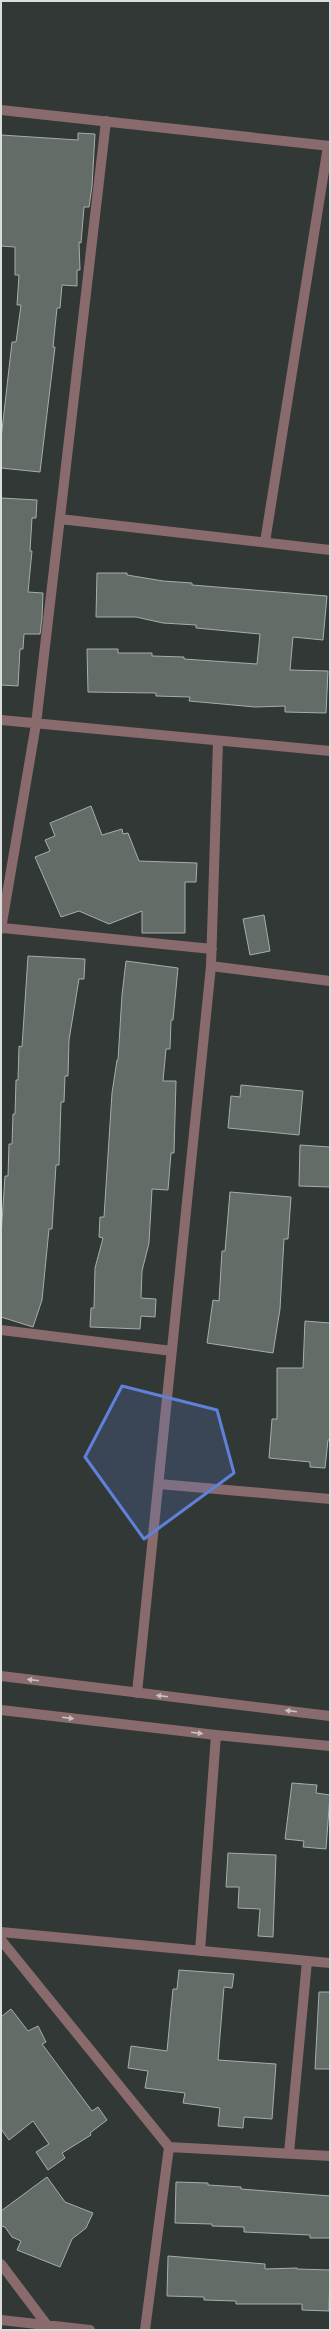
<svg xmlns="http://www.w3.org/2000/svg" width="331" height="2331" viewBox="0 0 331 2331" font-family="'Open Sans',sans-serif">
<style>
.building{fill:#646c68;stroke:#a5aeaa}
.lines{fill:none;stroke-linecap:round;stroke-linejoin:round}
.minor{stroke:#896a6d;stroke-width:10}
.oneway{fill:#c6c2c1}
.marked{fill:#5f81da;fill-opacity:0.2;stroke:#5f81da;stroke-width:3;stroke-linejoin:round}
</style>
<rect width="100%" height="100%" fill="#313835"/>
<!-- building -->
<path class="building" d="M78 133 95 134 92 186 89 207H84L81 243 79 242 80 270H77V286L62 285 60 308H57L53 347H55L40 472 1 468V439L12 342H16L21 305H17L19 275H15V247L1 246V135L78 140Z
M1 498 37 500 36 518H32L30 551H32L28 592 43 593 42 618 40 634H24L23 649H20L18 686 1 685Z
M97 573H127V575L163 581 192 583V585L327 596 323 640 293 637 290 670 328 671 326 713 285 712V706L255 707 189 701 190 697 156 696V693L88 692 87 649H118V653H152V656L184 657V659L257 664 260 634 196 628V625L163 623 136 617H96Z
M91 806 102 835 122 829 123 834 128 833 139 861 197 863 196 882H185V933H142V911L109 924 79 911 61 917 35 857 50 851 45 840 55 836 50 823Z
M264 915 270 951 250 955 243 919Z
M28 956 85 959 84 979H79L69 1040 68 1076H65L64 1102H61L59 1165H56L52 1229H49L42 1300 33 1327 1 1317V1236L5 1176H8L9 1144H12L13 1114H15L16 1080H18L19 1046 22 1047Z
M126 961 178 968 173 1020H171L170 1049H166L163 1081H176L174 1153H171L168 1190 152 1189 149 1243 142 1271 141 1298 156 1299 155 1317 141 1316 140 1329 90 1327 91 1308H94L95 1268 103 1238 99 1237 100 1217H104L112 1093 117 1060H118L122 995Z
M241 1085 303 1091 299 1135 228 1128 231 1096 240 1097Z
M300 1145 330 1147V1187L299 1186Z
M230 1192 291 1197 288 1239H284L280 1309 273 1353 207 1343 213 1300 219 1301 222 1251H225Z
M305 1321 330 1323V1440H328L325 1468 310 1467V1462L269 1458 272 1419H277V1368H303Z
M292 1783 317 1785 316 1793 330 1795 326 1849 303 1847 304 1841 285 1839Z
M228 1853 276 1855 273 1937 258 1936 260 1909 238 1908 239 1887H226Z
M179 1970 234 1974 232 1988 224 1987 218 2060 276 2064 272 2119 244 2117 243 2128 218 2126 220 2108 183 2103 185 2093 145 2088 148 2071 128 2068 131 2046 167 2051 173 1989H177Z
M319 1992H330V2069H315Z
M11 2009 28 2031 38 2026 46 2042 42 2044 92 2111 98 2107 107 2120 90 2133 91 2135 62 2153 65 2158 48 2170 36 2152 49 2144 33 2121 9 2140 1 2129V2017Z
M47 2177 65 2202 93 2213 86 2228 72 2239 60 2267 17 2250 21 2241 12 2237 5 2227 1 2226V2211Z
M176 2182 208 2183V2185L241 2187V2189L330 2196V2238H310V2235L244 2232V2227L212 2226V2224L175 2223Z
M168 2256 265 2264V2269L297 2268V2269L330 2270 329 2311 302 2310V2304H236V2301L204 2300V2297L167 2296Z"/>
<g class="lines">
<!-- minor -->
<path class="minor" d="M1 110 330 146
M60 519 330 550
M265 542 328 146
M1 720 330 751
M3 928 212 949
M1 929 36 724 106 121
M211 966 330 981
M1 1330 172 1351
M159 1484 330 1499
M1 1676 330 1716
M137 1693 211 966 218 741
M1 1710 216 1735 330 1746
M1 1932 330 1963
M1 1940 169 2147 330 2156
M200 1951 216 1735
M289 2153 307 1961
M1 2264 47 2325
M1 2320 90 2330
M145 2330 169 2147"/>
</g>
<!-- one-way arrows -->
<defs><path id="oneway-solid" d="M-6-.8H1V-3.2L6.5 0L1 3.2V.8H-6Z"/></defs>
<g class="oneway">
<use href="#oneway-solid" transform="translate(33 1680) rotate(-173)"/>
<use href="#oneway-solid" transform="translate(162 1696) rotate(-173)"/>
<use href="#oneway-solid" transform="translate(291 1711) rotate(-173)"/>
<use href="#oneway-solid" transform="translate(68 1718) rotate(7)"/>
<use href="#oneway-solid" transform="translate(197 1733) rotate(7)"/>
</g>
<!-- marked area -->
<path class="marked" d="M122 1386 217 1410 234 1473 144 1539 85 1457Z"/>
<!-- border -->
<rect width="331" height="2331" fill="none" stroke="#dadfdd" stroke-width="4"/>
</svg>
